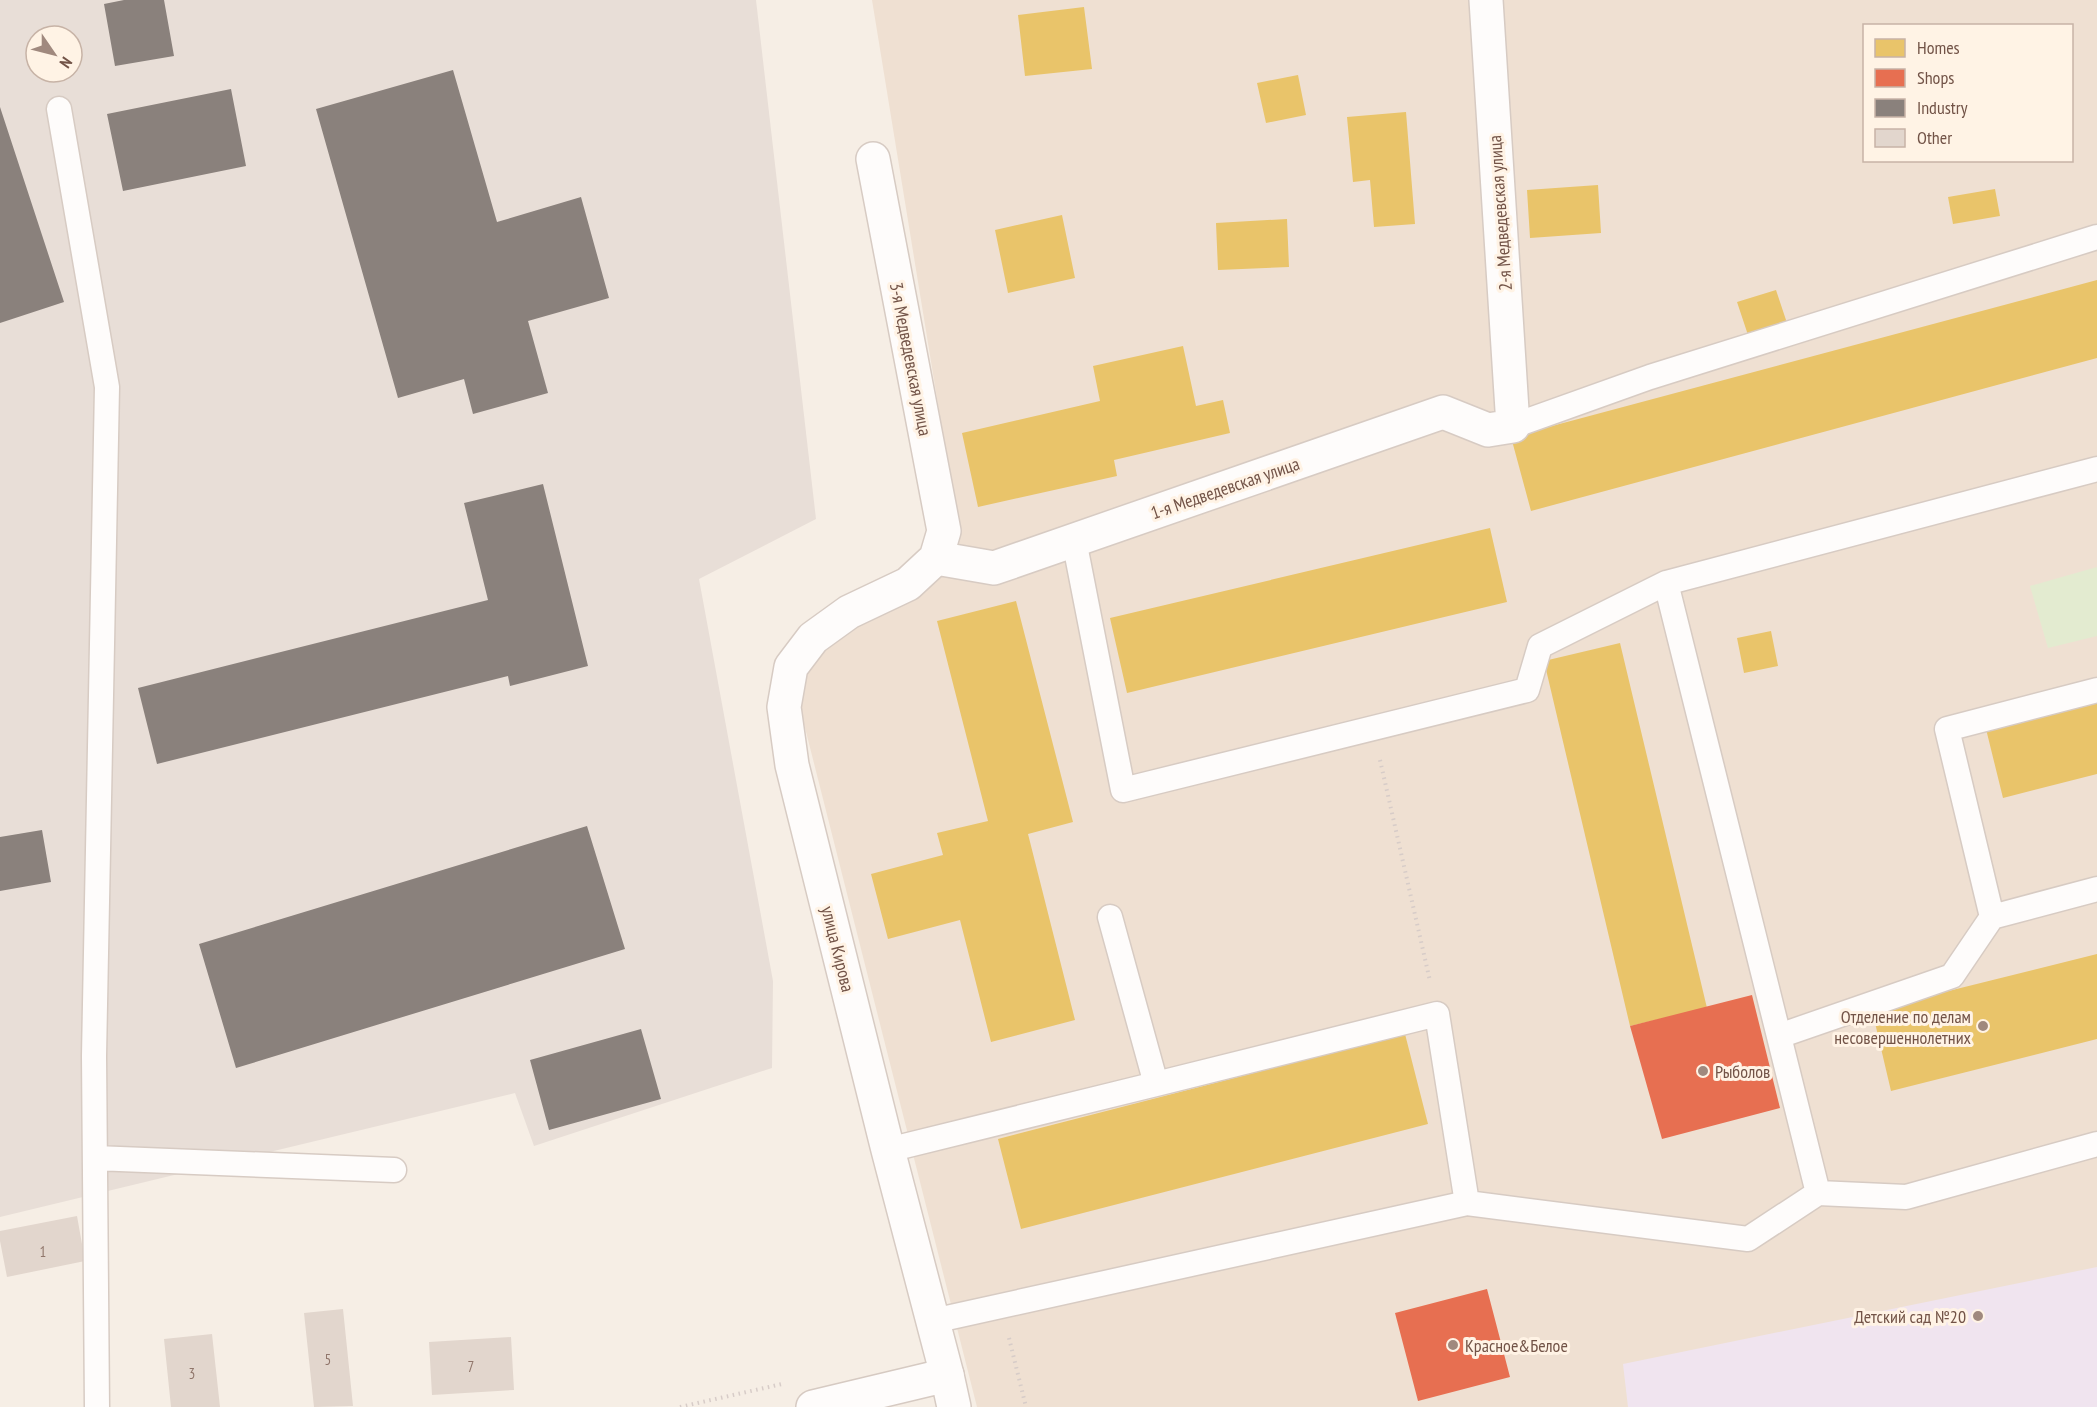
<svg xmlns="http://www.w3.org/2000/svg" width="2097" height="1407" viewBox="0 0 2097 1407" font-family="'PT Sans Narrow',sans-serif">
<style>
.residential{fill:#efe0d2;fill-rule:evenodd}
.industrial{fill:#e8ded7;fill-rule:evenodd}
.education{fill:#f0e4ef}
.green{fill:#e3ebd0}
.homes{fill:#e9c46a}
.shops{fill:#e76f51}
.industry{fill:#8a817c}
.building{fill:#e2d6cd}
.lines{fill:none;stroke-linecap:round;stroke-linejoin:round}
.lane-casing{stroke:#d7cbc3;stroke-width:27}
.street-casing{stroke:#d7cbc3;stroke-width:36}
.secondary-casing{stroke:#d6cac2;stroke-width:36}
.path{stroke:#d7ccc8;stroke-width:4;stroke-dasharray:1.5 4.5;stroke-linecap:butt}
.lane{stroke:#fefcfb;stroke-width:24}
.street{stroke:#fefcfb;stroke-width:33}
.secondary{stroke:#fefcfb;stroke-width:33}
.poi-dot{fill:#a0897e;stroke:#fff3e5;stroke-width:2}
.labels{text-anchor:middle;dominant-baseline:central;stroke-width:6;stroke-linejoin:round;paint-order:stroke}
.number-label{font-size:15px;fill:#90766b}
.street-label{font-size:18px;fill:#725347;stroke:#fff3e5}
.poi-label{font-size:18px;fill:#725347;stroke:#fff3e5;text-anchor:end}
</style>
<rect width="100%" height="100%" fill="#f6eee5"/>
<!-- residential -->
<path class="residential" d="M872 0H2097V1407H977L801 712 805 676 823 648 959 533ZM1864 26H2072V160H1864Z"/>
<!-- industrial -->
<path class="industrial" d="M0 0H756L816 519 699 579 773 981 772 1068 534 1146 515 1093 0 1217ZM36 36H72V72H36Z"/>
<!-- education -->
<path class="education" d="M2097 1267V1407H1628L1623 1364Z"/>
<!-- green -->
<path class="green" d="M2097 567V636L2048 648 2030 586Z"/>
<!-- homes -->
<path class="homes" d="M1084 7 1092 69 1025 76 1018 15Z
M1298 75 1306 115 1266 123 1257 83Z
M1406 112 1415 224 1374 227 1370 180 1353 182 1347 117Z
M1598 185 1601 233 1530 238 1527 190Z
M1995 189 2000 216 1953 224 1948 197Z
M1062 215 1075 278 1008 293 995 230Z
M1287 219 1289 267 1218 270 1216 223Z
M2097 280V358L1531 511 1511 437Z
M1776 290 1787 323 1748 335 1737 302Z
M1183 346 1196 406 1223 400 1230 433 1114 460 1117 476 978 507 962 433 1100 401 1093 366Z
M1490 528 1507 602 1127 693 1110 618Z
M1016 601 1073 822 1028 834 1075 1020 991 1042 960 920 888 939 871 874 943 855 937 833 988 821 937 621Z
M1771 631 1778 666 1744 673 1737 638Z
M1620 643 1707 1008 1630 1026 1544 661Z
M2097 701V774L2003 798 1986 729Z
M2097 954V1039L1891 1091 1872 1010Z
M1405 1034 1428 1124 1021 1229 998 1139Z"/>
<!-- shops -->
<path class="shops" d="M1752 995 1780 1108 1662 1139 1630 1026Z
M1487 1289 1510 1377 1418 1401 1395 1313Z"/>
<!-- industry -->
<path class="industry" d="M124 0H164L174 56 115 66 104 4Z
M453 70 497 222 581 197 609 298 528 321 548 393 473 414 464 379 398 398 316 109Z
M231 89 246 166 123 191 107 114Z
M0 107 64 302 0 323Z
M543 484 588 666 510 686 508 676 157 764 138 688 488 600 464 503Z
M587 826 625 949 236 1068 199 944Z
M42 830 51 882 0 891V837Z
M641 1029 661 1099 549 1130 530 1060Z"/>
<!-- building -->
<path class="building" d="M77 1216 85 1261 7 1277 0 1241V1231Z
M343 1309 353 1406 314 1407 304 1313Z
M212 1334 220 1407H171L164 1339Z
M511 1337 514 1390 432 1395 429 1342Z"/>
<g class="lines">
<!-- lane casing -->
<g class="lane-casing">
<path id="lane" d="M59 109 107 387 94 1056 97 1407
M1513 426 1650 377 2097 237
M1074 540 1123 790 1527 690 1540 646 1666 583
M1992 917 2097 889
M1779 1036 1952 976 1992 917 1947 729 2097 690
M1156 1084 1437 1014 1467 1203
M888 1150 1156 1084 1110 917
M95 1158 394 1170
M1818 1193 1666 583 2097 469
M933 1321 1467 1203 1748 1239 1818 1193 1906 1197 2097 1144"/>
</g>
<!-- street casing -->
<g class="street-casing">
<path id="street" d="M873 159 944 531 936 558 908 584 849 612 813 638 791 667 784 707 792 765 888 1150 947 1375
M936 558 994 568 1443 412 1488 430 1513 426 1486 0"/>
</g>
<!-- secondary casing -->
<g class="secondary-casing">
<path id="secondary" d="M813 1407 947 1375 954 1407"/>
</g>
<!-- path -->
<path class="path" d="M1380 760 1430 981
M1009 1338 1026 1407
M680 1407 782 1384"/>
<!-- lane -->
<use href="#lane" class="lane"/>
<!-- street -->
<use href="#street" class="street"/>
<!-- secondary -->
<use href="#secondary" class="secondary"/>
</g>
<!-- markers -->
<g class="poi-dot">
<circle cx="1983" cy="1026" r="6"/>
<circle cx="1703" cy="1071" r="6"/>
<circle cx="1978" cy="1316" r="6"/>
<circle cx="1453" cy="1345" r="6"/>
</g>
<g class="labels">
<!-- number labels -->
<g class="number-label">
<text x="43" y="1251">1</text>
<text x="328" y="1359">5</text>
<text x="471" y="1366">7</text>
<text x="192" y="1373">3</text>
</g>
<!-- street labels -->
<g class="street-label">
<text transform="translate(1500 213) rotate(-94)">2-я Медведевская улица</text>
<text transform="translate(911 359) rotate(79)">3-я Медведевская улица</text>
<text transform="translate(1225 488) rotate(-19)">1-я Медведевская улица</text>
<text transform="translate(838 949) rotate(76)">улица Кирова</text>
</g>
<!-- poi labels -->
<g class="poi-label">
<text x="1971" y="1016">Отделение по делам<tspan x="1971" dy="21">несовершеннолетних</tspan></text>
<text x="1715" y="1071" text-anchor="start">Рыболов</text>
<text x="1966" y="1316">Детский сад №20</text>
<text x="1465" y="1345" text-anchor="start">Красное&amp;Белое</text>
</g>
</g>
<!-- legend -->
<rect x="1863" y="24" width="210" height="138" fill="#fff3e5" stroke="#c7b3a6" stroke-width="1.5"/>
<rect x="1875" y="39" width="30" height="18" fill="#e9c46a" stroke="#c7b3a6" stroke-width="1.5"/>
<text x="1917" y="54" font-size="18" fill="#725347">Homes</text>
<rect x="1875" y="69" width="30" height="18" fill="#e76f51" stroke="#c7b3a6" stroke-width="1.5"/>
<text x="1917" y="84" font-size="18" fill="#725347">Shops</text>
<rect x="1875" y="99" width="30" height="18" fill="#8a817c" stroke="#c7b3a6" stroke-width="1.5"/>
<text x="1917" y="114" font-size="18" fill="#725347">Industry</text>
<rect x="1875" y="129" width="30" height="18" fill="#e2d6cd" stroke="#c7b3a6" stroke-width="1.5"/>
<text x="1917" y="144" font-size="18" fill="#725347">Other</text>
<!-- north arrow -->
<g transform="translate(54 54) rotate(125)"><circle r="28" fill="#fff3e5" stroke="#c7b3a6" stroke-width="1.5"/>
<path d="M0-4.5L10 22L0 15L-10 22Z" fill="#a0897e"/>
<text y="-9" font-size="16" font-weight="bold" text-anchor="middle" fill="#725347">N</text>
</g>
</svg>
